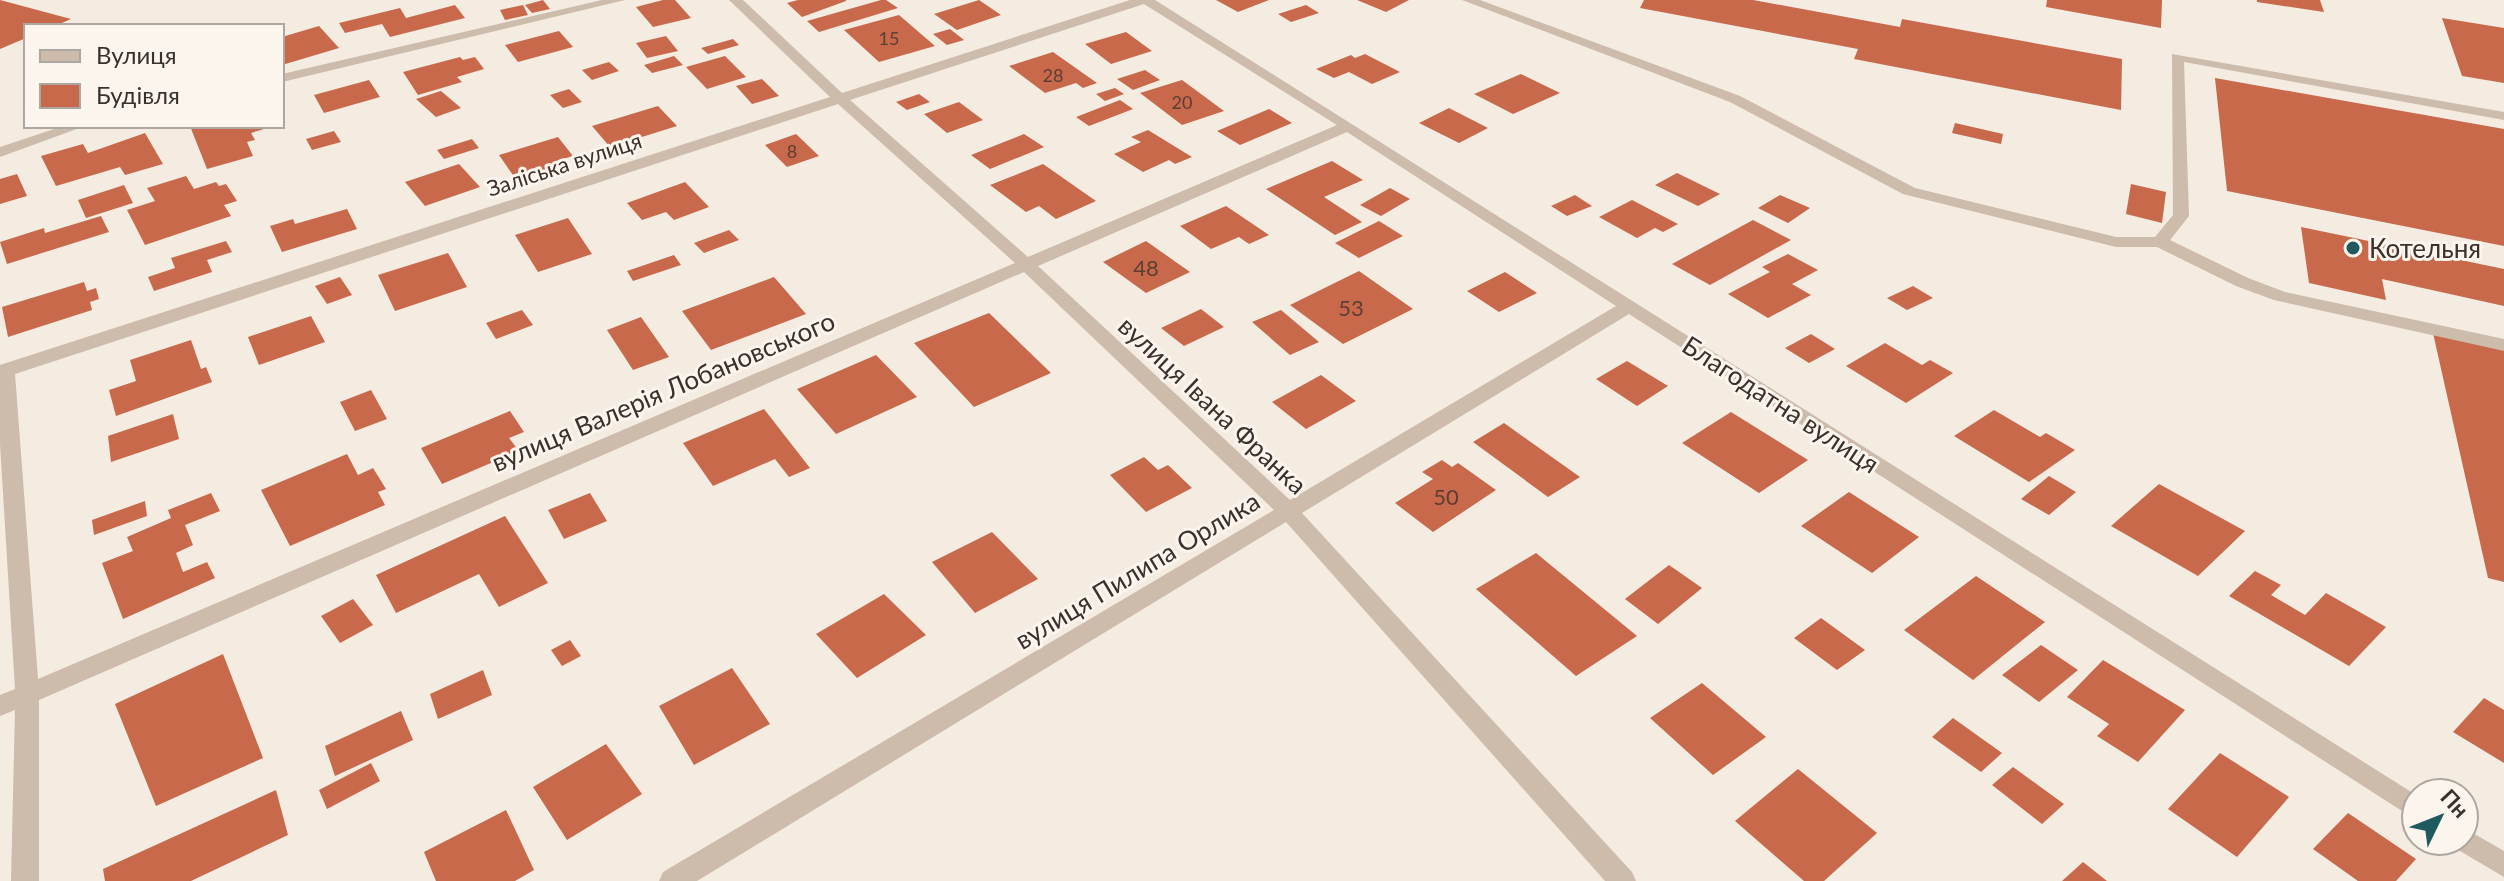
<svg xmlns="http://www.w3.org/2000/svg" width="2504" height="881" viewBox="0 0 2504 881" font-family="Lato,sans-serif">
<style>
.building{fill:#c8694b}
.lines{fill:none;stroke-linecap:round;stroke-linejoin:round}
.minor{fill:#cdbbac;fill-rule:evenodd}
.poi-dot{fill:#1f5a5e;stroke:#fbf5ee;stroke-width:3}
.labels{text-anchor:middle;dominant-baseline:central;stroke-width:6;stroke-linejoin:round;paint-order:stroke}
.far-number-label{font-size:18px;fill:#5e3e33}
.far-street-label{font-size:22px;fill:#3b302b;stroke:#fbf5ee}
.number-label{font-size:22px;fill:#5e3e33}
.poi-label{font-size:26px;fill:#3b302b;stroke:#fbf5ee;text-anchor:start}
.street-label{font-size:26px;fill:#3b302b;stroke:#fbf5ee}
</style>
<rect width="100%" height="100%" fill="#f4ebe1"/>
<!-- building -->
<path class="building" d="M0 0 71 19 55 26H26V38L0 49Z
M543 0 550 9 532 13 525 5Z
M663 0H675L691 18 653 27 636 7Z
M798 0H846V1L802 17 787 3Z
M881 0H886L898 8 819 32 807 21Z
M979 0 1001 15 957 30 934 14Z
M1216 0H1269L1238 12Z
M1357 0H1409L1386 12Z
M1644 0H1753L1900 27 1902 19 2122 59 2121 110 1854 59 1858 49 1640 8Z
M2047 0H2162L2161 28 2046 7Z
M2257 0H2320L2324 12 2257 2Z
M455 5 465 18 390 37 382 24 345 33 339 23 400 8 406 18Z
M523 5 528 15 505 20 500 10Z
M1306 5 1319 13 1291 22 1278 14Z
M899 15 935 46 879 62 844 30Z
M2442 18 2504 28V83L2462 76Z
M319 26 339 48 282 65V37Z
M950 29 964 40 947 45 933 34Z
M559 31 573 47 518 62 505 45Z
M1126 32 1152 51 1111 64 1085 44Z
M666 36 678 51 647 58 636 43Z
M733 39 739 45 708 54 701 48Z
M1053 52 1097 83 1083 88 1076 83 1045 93 1009 66Z
M1365 54 1400 72 1372 84 1349 72 1334 78 1316 69 1351 55 1355 58Z
M674 56 683 65 652 73 644 65Z
M725 56 746 77 707 89 686 67Z
M460 57 463 60 475 57 484 69 457 77 462 82 418 95 403 72Z
M609 62 619 71 592 80 582 70Z
M1145 70 1160 80 1133 90 1117 79Z
M1521 74 1560 93 1513 114 1474 94Z
M2215 78 2504 129V246L2227 191Z
M762 79 779 96 752 104 736 86Z
M369 80 380 97 324 113 314 95Z
M1182 80 1224 111 1182 125 1140 93Z
M1115 88 1124 94 1105 101 1096 94Z
M569 89 582 102 563 108 550 95Z
M441 91 461 108 436 117 416 99Z
M919 94 930 102 907 110 896 102Z
M1120 100 1133 109 1089 126 1076 117Z
M959 102 983 120 947 133 924 114Z
M658 106 677 126 610 147 592 126Z
M1449 108 1488 128 1459 143 1419 123Z
M1269 109 1292 123 1240 145 1217 131Z
M1955 123 2003 134 2001 144 1952 133Z
M190 126H262L264 129 251 133 255 140 247 142 253 156 207 169Z
M1148 130 1192 157 1175 164 1169 160 1143 172 1114 154 1141 142 1131 137Z
M334 131 341 142 312 150 306 139Z
M145 133 163 164 125 175 120 167 56 186 41 156 83 144 88 153Z
M796 134 819 156 787 167 765 145Z
M1024 134 1044 147 990 169 971 155Z
M558 137 573 156 556 161 561 167 517 181 499 155Z
M472 139 479 148 444 159 437 150Z
M1332 161 1363 180 1324 197 1362 222 1335 235 1266 189Z
M459 164 480 187 425 206 405 182Z
M1043 164 1096 201 1056 219 1039 206 1026 212 990 185Z
M1677 173 1720 194 1698 206 1655 185Z
M17 174 27 196 0 204V179Z
M186 176 194 189 216 182 219 186 226 184 237 201 224 205 231 216 145 245 127 210 155 201 147 188Z
M685 182 709 207 674 220 666 212 642 220 627 203Z
M2131 184 2166 192 2162 223 2126 214Z
M124 185 133 203 86 218 78 200Z
M1390 188 1410 199 1381 216 1360 205Z
M1575 195 1592 206 1567 216 1551 206Z
M1780 195 1810 208 1788 223 1758 208Z
M1632 200 1678 224 1663 232 1655 228 1637 238 1599 217Z
M1226 206 1269 235 1249 244 1239 237 1211 249 1180 226Z
M347 209 357 229 282 252 270 226 293 219 295 224Z
M101 216 109 232 7 264 0 242 44 228 45 233Z
M568 218 592 254 538 272 515 235Z
M1753 220 1791 240 1710 285 1672 264Z
M1379 221 1403 236 1359 258 1335 243Z
M2301 227 2504 269V306L2382 279 2386 300 2309 283Z
M729 230 739 240 704 253 694 243Z
M226 241 232 252 207 260 212 272 154 291 148 277 175 268 171 258Z
M1146 241 1190 272 1146 293 1103 262Z
M448 253 467 287 395 311 378 275Z
M1788 254 1818 270 1792 284 1811 295 1768 318 1728 294 1770 272 1762 267Z
M674 255 681 265 633 281 627 271Z
M1359 271 1413 309 1343 344 1290 305Z
M1505 272 1537 293 1499 312 1467 291Z
M340 277 352 295 327 304 315 286Z
M774 277 806 314 711 350 682 311Z
M84 282 87 291 96 288 99 299 90 302 92 310 8 337 2 307Z
M1913 286 1933 298 1907 310 1887 298Z
M1201 309 1224 327 1184 346 1161 328Z
M522 310 533 325 496 339 486 323Z
M1281 310 1319 342 1290 355 1252 322Z
M989 313 1051 373 974 407 914 343Z
M311 316 325 342 259 365 248 337Z
M641 317 669 357 633 370 607 330Z
M2433 333 2504 349V582L2488 578Z
M1811 334 1835 349 1809 363 1785 348Z
M191 340 201 369 206 367 212 382 116 416 109 390 136 381 130 360Z
M1885 343 1922 365 1930 360 1953 373 1906 403 1846 366Z
M876 355 917 397 836 434 797 389Z
M1627 361 1668 386 1637 406 1596 379Z
M1321 375 1356 401 1306 429 1272 402Z
M371 390 387 419 355 431 340 402Z
M764 409 810 468 789 477 775 459 713 486 683 443Z
M1994 410 2040 437 2046 433 2075 450 2029 482 1954 436Z
M510 411 524 432 509 438 519 451 442 484 421 448Z
M1731 412 1808 460 1759 493 1682 443Z
M173 414 179 439 111 462 108 436Z
M1504 423 1580 477 1548 497 1473 442Z
M347 454 358 475 373 468 386 489 378 492 385 505 290 546 261 490Z
M1144 457 1158 470 1168 465 1192 488 1146 512 1110 475Z
M1442 460 1452 467 1458 463 1496 490 1433 532 1395 503 1433 479 1422 472Z
M2049 476 2076 492 2049 515 2021 499Z
M2159 484 2245 531 2198 576 2111 526Z
M1849 492 1919 537 1872 573 1801 526Z
M211 493 220 511 185 525 193 545 176 553 183 572 207 562 215 578 123 619 102 563 133 551 127 537 171 518 168 510Z
M590 493 607 521 564 539 548 510Z
M145 501 147 516 94 535 92 520Z
M505 516 548 583 499 607 479 574 396 613 376 575Z
M992 532 1038 579 975 613 932 562Z
M1536 553 1637 636 1576 676 1476 589Z
M1669 565 1702 588 1658 624 1625 599Z
M2255 571 2281 585 2271 595 2305 615 2326 593 2386 627 2349 666 2229 596Z
M1976 576 2045 622 1973 680 1904 630Z
M884 594 926 635 857 678 816 634Z
M353 599 373 625 340 643 321 616Z
M1821 618 1865 650 1837 670 1794 638Z
M570 640 581 656 562 666 551 650Z
M2041 645 2078 670 2039 702 2002 675Z
M223 654 263 758 156 806 115 704Z
M2103 660 2185 710 2138 762 2097 736 2109 724 2067 697Z
M732 668 770 724 694 765 659 706Z
M483 670 492 695 438 719 430 694Z
M1702 683 1766 737 1713 775 1650 718Z
M2484 698 2504 710V763L2453 732Z
M401 711 413 740 335 776 325 746Z
M1953 718 2002 753 1981 772 1932 737Z
M606 744 642 794 567 840 533 787Z
M2220 753 2289 797 2237 857 2168 809Z
M371 763 380 781 327 809 319 790Z
M2013 767 2064 804 2042 824 1992 785Z
M1798 769 1877 833 1824 881H1804L1735 821Z
M276 790 288 835 191 881H105L103 869Z
M506 810 534 870 515 881H436L424 852Z
M2348 813 2416 859 2396 881H2358L2313 849Z
M2083 862 2107 881H2062Z"/>
<g class="lines">
<!-- minor -->
<path class="minor" d="M602 0H625L282 82V74Z
M729 0H743L842 93 1130 0H1155L2416 795V820L1629 314 1302 513 1632 872 1636 881H1605L1286 522 697 881H659L663 872 1274 510 1024 272 39 700V881H11L15 710 0 716V695L15 689 0 444V365L830 97ZM1144 4 1337 125 1028 257 850 100ZM838 104 1015 263 38 679 15 374ZM1347 132 1616 306 1290 500 1038 266Z
M1462 0H1480L1740 96 1915 188 2116 237H2155L2173 215 2172 54 2504 112V120L2184 62 2189 216 2170 240 2248 278 2285 292 2504 339V351L2274 300 2236 286 2157 247H2116L1903 194 1730 102Z
M63 126H85L0 157V147Z
M2464 828 2504 851V877L2455 848 2451 841H2464Z"/>
</g>
<!-- markers -->
<circle class="poi-dot" cx="2353" cy="248" r="8"/>
<g class="labels">
<!-- far-number labels -->
<g class="far-number-label">
<text x="889" y="38">15</text>
<text x="1053" y="75">28</text>
<text x="1182" y="102">20</text>
<text x="792" y="151">8</text>
</g>
<!-- far-street labels -->
<g class="far-street-label">
<text transform="translate(564 164) rotate(-18)">Заліська вулиця</text>
</g>
<!-- number labels -->
<g class="number-label">
<text x="1146" y="267">48</text>
<text x="1351" y="307">53</text>
<text x="1446" y="496">50</text>
</g>
<!-- poi labels -->
<g class="poi-label">
<text x="2369" y="248">Котельня</text>
</g>
<!-- street labels -->
<g class="street-label">
<text transform="translate(663 391) rotate(-23)">вулиця Валерія Лобановського</text>
<text transform="translate(1781 404) rotate(33)">Благодатна вулиця</text>
<text transform="translate(1213 405) rotate(43)">вулиця Івана Франка</text>
<text transform="translate(1137 570) rotate(-31)">вулиця Пилипа Орлика</text>
</g>
</g>
<!-- legend -->
<rect x="24" y="24" width="260" height="104" fill="#fbf5ee" stroke="#aea6a0" stroke-width="2"/>
<rect x="40" y="50" width="40" height="12" fill="#cdbbac" stroke="#aea6a0" stroke-width="2"/>
<text x="96" y="64" font-size="24" fill="#3b302b">Вулиця</text>
<rect x="40" y="84" width="40" height="24" fill="#c8694b" stroke="#aea6a0" stroke-width="2"/>
<text x="96" y="104" font-size="24" fill="#3b302b">Будівля</text>
<!-- north arrow -->
<g transform="translate(2440 817) rotate(47)"><circle r="38" fill="#fbf5ee" stroke="#aea6a0" stroke-width="2"/>
<path d="M0-6L14 30L0 20L-14 30Z" fill="#1f5a5e"/>
<text y="-12" font-size="22" font-weight="bold" text-anchor="middle" fill="#3b302b">Пн</text>
</g>
</svg>
